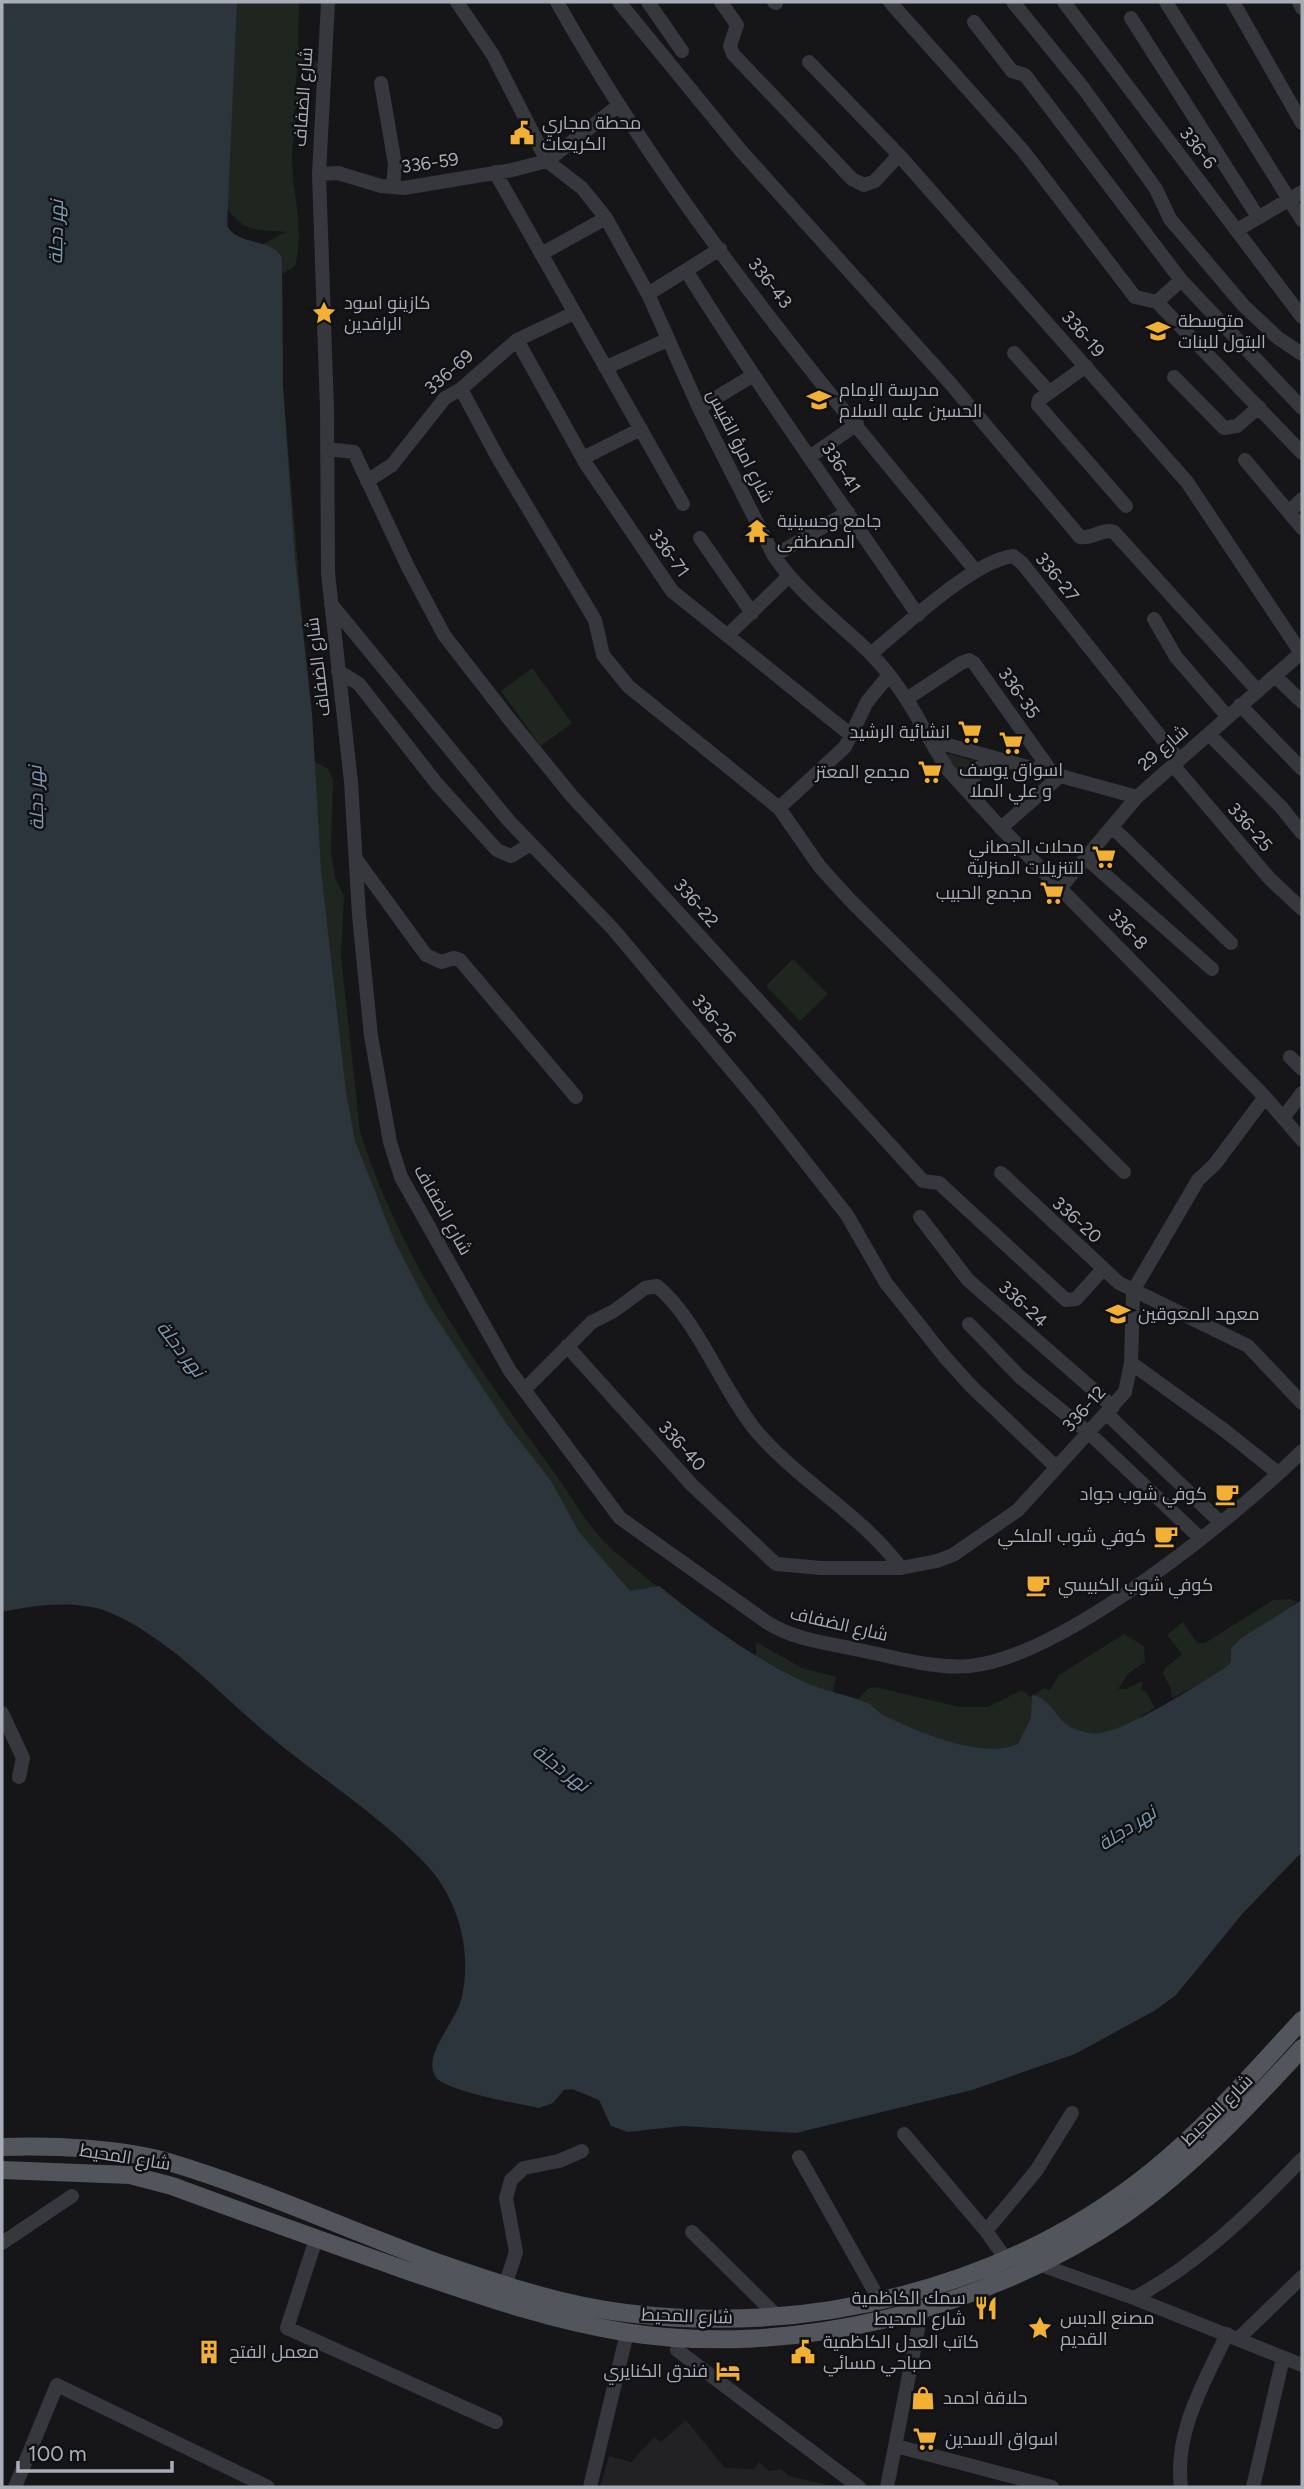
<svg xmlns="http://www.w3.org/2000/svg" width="1304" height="2489" viewBox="0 0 1304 2489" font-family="Figtree,Cairo,sans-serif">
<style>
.built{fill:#222225}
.green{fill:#1e261f;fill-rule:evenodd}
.water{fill:#2c353c}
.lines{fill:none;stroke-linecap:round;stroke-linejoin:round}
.minor{stroke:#37383d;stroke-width:14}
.major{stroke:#53555c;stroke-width:18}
.labels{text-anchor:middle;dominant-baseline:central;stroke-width:5;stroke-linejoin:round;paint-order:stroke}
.street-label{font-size:18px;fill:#a8adb8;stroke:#111113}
.poi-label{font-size:18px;fill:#a8adb8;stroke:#111113;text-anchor:start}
.water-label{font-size:19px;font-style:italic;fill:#7f9bb3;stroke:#111113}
</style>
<rect width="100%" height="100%" fill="#161618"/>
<!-- built -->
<path class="built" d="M686 2420 725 2468 754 2469 759 2462 769 2471 781 2469 789 2476 837 2487H600L609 2456 631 2462 654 2437 661 2442Z"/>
<!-- green -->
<path class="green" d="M219 2H299L298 46 303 56 319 63 318 68 304 70 298 62 295 90 312 96 310 104 294 109C297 128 291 145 292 163 294 199 304 231 295 266L282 274 283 387 314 761 328 769 333 780 331 852 335 877 344 896 341 957 360 1131C398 1254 475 1365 551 1468 571 1494 586 1526 611 1548 653 1586 701 1620 747 1651L756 1655V1642L802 1668 836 1677 832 1697 825 1713 638 1591 625 1595 522 1464 354 1183 211 217ZM226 207C245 234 257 229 286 232L261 245 235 235 228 228Z
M532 668 572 723 541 746 501 691Z
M950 754 976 762 965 779 945 756Z
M793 959 828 994 800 1021 766 986Z
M1290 1599 1298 1602 1293 1605 1269 1648 1172 1698 1171 1689 1163 1674 1164 1669 1182 1654 1167 1635 1183 1622 1197 1643H1205L1273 1600Z
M1124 1634 1144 1646 1145 1662 1129 1673 1118 1689H1126L1143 1681 1141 1689 1147 1693 1155 1708 1141 1716 1139 1727 1015 1762 866 1717 858 1700 867 1689 875 1687 959 1707H988L1022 1690 1030 1697 1044 1688 1050 1690 1059 1675Z"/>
<!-- water -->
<path class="water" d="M2 2H237L227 226C239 247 272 237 282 258L283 387 295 559 312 713 321 870 346 1092 355 1141 395 1242 427 1304 506 1423 551 1481 579 1532 630 1591 659 1586C704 1622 750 1656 802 1681 823 1691 846 1694 868 1703 874 1706 878 1713 885 1716 919 1732 982 1760 1018 1744L1031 1718 1032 1695C1053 1699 1056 1722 1073 1728 1081 1731 1092 1735 1100 1733 1130 1729 1197 1685 1225 1668L1231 1662V1649L1240 1639 1302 1600V1852L1243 1913 1176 1995 1154 2011 1075 2054 972 2090 796 2133 683 2126 628 2132 611 2126 599 2100 572 2089 564 2090 553 2103 539 2108C520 2104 443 2091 435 2076 423 2054 454 2025 461 2000 468 1973 466 1943 457 1917 450 1895 437 1875 421 1859 378 1815 325 1781 277 1742 225 1700 173 1640 111 1613 79 1599 34 1605 2 1612Z"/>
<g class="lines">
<!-- minor -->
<path class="minor" d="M328 2 319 174 327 410 328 573 351 782 359 915 371 1036 390 1142 401 1177 510 1371 620 1518 768 1623C795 1640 828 1643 859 1650 895 1657 933 1669 970 1666 1062 1657 1236 1517 1302 1451
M457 2 493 55 547 161 582 188 606 218 648 294 699 408 774 556C800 594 837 621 869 652 895 678 913 708 930 740L1137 797
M557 2C672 207 826 391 976 571
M619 2 741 151 950 383 1080 537C1093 539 1102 528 1114 532L1258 691
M648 2 682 51
M721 2 737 25 730 46 733 54 852 179 864 185 875 181 899 155
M774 2 776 3
M890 2 1024 152 1135 297 1157 302 1302 453
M1013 2 1084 89 1156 189 1170 219 1243 305 1278 338 1302 354
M1064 2 1302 317
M1166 2 1302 220
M1233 2 1302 123
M1299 2 1302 8
M1131 18 1258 217
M974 22 1012 71 1025 75 1181 280 1302 408
M809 62 899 155 1187 482 1301 653
M381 83 395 164 393 187
M495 172 683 504
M319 174 338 173 381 186 404 188 512 170 547 161 618 106
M1237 230 1302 192
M541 254 606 218
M687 272C760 389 840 501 918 615
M648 294 720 249
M1157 302 1181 280
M517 340 586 464 672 591 852 736
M1014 353 1049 392
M1086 366 1039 400 1038 405 1126 506
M607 367 667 340
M1174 377 1224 428 1237 426 1259 407
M461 389 498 458 595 620 603 655 628 686 779 808 820 867 851 901 1124 1172
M699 408 752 376
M327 449 354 452 408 567 444 635 510 720 571 795 923 1181 939 1183 1066 1300 1076 1299 1103 1269
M811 456 857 424
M583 458 641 429
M1245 460 1302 528
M367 481 392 465 445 398 461 389 517 340 574 313
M1289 512 1302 499
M700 538 752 613
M774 556 848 512
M331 604 509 821 613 929 760 1104 847 1215 886 1283 944 1356 971 1386 1056 1467
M1154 619 1176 657 1227 716
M728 635 788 577
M871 654C903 627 973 561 1013 556L1022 563 1179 760
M338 671 359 684 437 784 497 850 511 856 531 844
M1275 676 1302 702
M908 698 961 663 969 660 974 663 1053 774
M1240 705 1302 769
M1209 734 1281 807 1302 833
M930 740 948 770 1001 828 1265 1097 1302 1140
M1173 765 1269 878 1302 909
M966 790 988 756
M779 808 845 747 867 702 889 675
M1112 827 1231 943
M1001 828 1060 776
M1086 858 1212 969
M356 859 426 955 441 962 454 958 460 960 576 1097
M1061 887 1137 797 1302 652
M1290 1057 1302 1069
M1283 1118 1302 1093
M1001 1173 1119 1283 1248 1346 1302 1403
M920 1217 968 1280 1113 1407
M969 1324 1020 1377 1089 1433 1200 1538
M567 1346 692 1485 776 1564 821 1568H901L937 1561 953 1555 1018 1510 1125 1392 1131 1363 1133 1291 1198 1180 1215 1164 1265 1097
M1131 1363 1224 1430 1278 1473
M524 1390 592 1322 614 1311 645 1288 657 1286C698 1320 722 1390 757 1432 800 1482 861 1514 901 1568
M1107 1414 1220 1522
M2 1713 23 1758 19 1777
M904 2134 986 2231 1006 2259
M799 2157 880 2301
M986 2231 1036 2171 1072 2113
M692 2232 778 2317
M316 2239 287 2328 496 2422
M2 2243 72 2196
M1038 2264 1134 2298 1302 2365
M505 2286 516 2252 506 2198 511 2180 524 2168 559 2161 582 2151
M1134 2298C1198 2264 1252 2211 1302 2159
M1238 2339 1302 2277
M677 2350 859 2487
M896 2446 1052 2487
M15 2487 57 2385 268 2487
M590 2487 627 2333
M887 2487 922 2309
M1181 2487C1174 2432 1204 2383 1227 2334
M1253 2487 1283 2358"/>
<!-- major -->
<path class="major" d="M2 2147C52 2145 124 2148 172 2163 261 2190 346 2229 433 2261 496 2283 560 2305 626 2313 810 2336 1006 2289 1151 2172 1207 2127 1254 2072 1302 2020
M2 2170 130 2175 172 2186C250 2215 329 2243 408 2271 479 2295 549 2320 624 2332 790 2359 987 2310 1125 2214 1192 2167 1247 2108 1302 2048"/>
</g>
<!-- icons -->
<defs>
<g id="civic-bare" transform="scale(1.89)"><path d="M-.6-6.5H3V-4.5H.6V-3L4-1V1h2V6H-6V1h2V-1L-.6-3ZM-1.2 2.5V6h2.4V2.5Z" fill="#f2b134" stroke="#111113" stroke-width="2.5" paint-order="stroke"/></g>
<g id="sight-bare" transform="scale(1.89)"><path d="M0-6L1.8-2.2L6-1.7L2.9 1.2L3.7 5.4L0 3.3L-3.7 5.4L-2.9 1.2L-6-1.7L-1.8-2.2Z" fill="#f2b134" stroke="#111113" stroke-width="2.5" paint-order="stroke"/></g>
<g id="school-bare" transform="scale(1.89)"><path d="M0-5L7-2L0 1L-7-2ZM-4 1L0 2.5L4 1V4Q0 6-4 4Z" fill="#f2b134" stroke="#111113" stroke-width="2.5" paint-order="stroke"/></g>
<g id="temple-bare" transform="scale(1.89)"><path d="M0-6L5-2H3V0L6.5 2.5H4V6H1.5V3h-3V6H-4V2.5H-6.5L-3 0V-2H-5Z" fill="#f2b134" stroke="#111113" stroke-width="2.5" paint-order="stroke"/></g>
<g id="supermarket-bare" transform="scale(1.89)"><path d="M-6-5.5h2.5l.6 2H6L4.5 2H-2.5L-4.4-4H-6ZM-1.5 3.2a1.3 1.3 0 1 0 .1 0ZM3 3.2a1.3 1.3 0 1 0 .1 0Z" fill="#f2b134" stroke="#111113" stroke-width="2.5" paint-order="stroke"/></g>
<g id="cafe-bare" transform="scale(1.89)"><path d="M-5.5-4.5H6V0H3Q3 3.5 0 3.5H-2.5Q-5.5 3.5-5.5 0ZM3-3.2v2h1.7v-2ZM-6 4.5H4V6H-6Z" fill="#f2b134" stroke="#111113" stroke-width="2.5" paint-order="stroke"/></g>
<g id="restaurant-bare" transform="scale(1.89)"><path d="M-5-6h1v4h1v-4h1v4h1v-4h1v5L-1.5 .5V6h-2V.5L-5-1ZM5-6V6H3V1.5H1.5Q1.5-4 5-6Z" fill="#f2b134" stroke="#111113" stroke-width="2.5" paint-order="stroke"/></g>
<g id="building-bare" transform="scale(1.89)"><path d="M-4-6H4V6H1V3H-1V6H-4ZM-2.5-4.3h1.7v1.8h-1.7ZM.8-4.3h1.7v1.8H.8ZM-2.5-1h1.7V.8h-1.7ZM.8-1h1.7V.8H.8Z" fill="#f2b134" stroke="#111113" stroke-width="2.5" paint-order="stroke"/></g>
<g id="hotel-bare" transform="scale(1.89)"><path d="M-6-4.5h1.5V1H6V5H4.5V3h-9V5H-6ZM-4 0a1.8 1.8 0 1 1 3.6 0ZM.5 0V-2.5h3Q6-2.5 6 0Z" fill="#f2b134" stroke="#111113" stroke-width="2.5" paint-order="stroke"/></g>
<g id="shop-bare" transform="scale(1.89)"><path d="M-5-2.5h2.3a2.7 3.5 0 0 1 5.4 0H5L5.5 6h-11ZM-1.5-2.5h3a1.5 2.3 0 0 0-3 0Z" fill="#f2b134" stroke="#111113" stroke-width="2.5" paint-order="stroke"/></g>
</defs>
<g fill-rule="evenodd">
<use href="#civic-bare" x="522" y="133"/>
<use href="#sight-bare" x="324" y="313"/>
<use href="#school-bare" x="1158" y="331"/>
<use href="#school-bare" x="819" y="400"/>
<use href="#temple-bare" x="757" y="531"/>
<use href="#supermarket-bare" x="970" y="732"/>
<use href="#supermarket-bare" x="1011" y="743"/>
<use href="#supermarket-bare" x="930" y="772"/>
<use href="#supermarket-bare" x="1104" y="857"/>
<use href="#supermarket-bare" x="1052" y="893"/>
<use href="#school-bare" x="1118" y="1314"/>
<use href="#cafe-bare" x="1227" y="1494"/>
<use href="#cafe-bare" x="1166" y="1536"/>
<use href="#cafe-bare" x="1038" y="1585"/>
<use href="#restaurant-bare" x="986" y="2308"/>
<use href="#sight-bare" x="1040" y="2328"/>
<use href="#building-bare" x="209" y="2352"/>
<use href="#civic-bare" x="803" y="2352"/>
<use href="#hotel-bare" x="728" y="2371"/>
<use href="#shop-bare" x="923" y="2398"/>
<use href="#supermarket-bare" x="925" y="2439"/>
</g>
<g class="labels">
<!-- street labels -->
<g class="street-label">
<text transform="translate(303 97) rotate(-86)">شارع الضفاف</text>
<text transform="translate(1198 148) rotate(52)">336-6</text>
<text transform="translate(430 163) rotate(-8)">336-59</text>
<text transform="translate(770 283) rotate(52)">336-43</text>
<text transform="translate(1083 334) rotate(49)">336-19</text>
<text transform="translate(449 372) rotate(-41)">336-69</text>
<text transform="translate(740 446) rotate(63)">شارع امرؤ القيس</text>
<text transform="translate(841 468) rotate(57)">336-41</text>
<text transform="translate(669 553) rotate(54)">336-71</text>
<text transform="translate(1057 577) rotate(51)">336-27</text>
<text transform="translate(318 667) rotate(-97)">شارع الضفاف</text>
<text transform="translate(1019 693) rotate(55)">336-35</text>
<text transform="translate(1163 748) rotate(-41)">شارع 29</text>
<text transform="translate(1250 827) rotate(49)">336-25</text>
<text transform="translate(696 903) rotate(49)">336-22</text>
<text transform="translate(1128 929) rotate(47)">336-8</text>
<text transform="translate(714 1019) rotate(50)">336-26</text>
<text transform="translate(443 1210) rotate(61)">شارع الضفاف</text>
<text transform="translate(1077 1220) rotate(42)">336-20</text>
<text transform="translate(1023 1304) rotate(43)">336-24</text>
<text transform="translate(1084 1409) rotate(-48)">336-12</text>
<text transform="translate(682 1446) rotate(48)">336-40</text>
<text transform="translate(839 1624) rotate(13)">شارع الضفاف</text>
<text transform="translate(1217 2110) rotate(-45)">شارع المحيط</text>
<text transform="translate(125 2157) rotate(9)">شارع المحيط</text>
<text transform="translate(687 2316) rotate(2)">شارع المحيط</text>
</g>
<!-- poi labels -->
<g class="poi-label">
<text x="542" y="123">محطة مجاري<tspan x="542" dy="21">الكريعات</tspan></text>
<text x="344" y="303">كازينو اسود<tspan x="344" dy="21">الرافدين</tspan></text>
<text x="1178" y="321">متوسطة<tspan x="1178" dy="21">البتول للبنات</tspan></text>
<text x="839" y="390">مدرسة الإمام<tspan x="839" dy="21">الحسين عليه السلام</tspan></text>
<text x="777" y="521">جامع وحسينية<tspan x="777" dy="21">المصطفى</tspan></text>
<text x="950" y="732" text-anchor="end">انشائية الرشيد</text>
<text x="1011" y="770" text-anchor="middle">اسواق يوسف<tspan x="1011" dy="21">و علي الملا</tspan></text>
<text x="910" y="772" text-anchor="end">مجمع المعتز</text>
<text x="1084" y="847" text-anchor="end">محلات الجصاني<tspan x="1084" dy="21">للتنزيلات المنزلية</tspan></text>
<text x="1032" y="893" text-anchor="end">مجمع الحبيب</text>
<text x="1138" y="1314">معهد المعوقين</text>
<text x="1207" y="1494" text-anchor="end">كوفي شوب جواد</text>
<text x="1146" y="1536" text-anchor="end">كوفي شوب الملكي</text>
<text x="1058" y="1585">كوفي شوب الكبيسي</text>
<text x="966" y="2298" text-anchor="end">سمك الكاظمية<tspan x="966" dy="21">شارع المحيط</tspan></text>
<text x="1060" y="2318">مصنع الدبس<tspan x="1060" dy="21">القديم</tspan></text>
<text x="823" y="2342">كاتب العدل الكاظمية<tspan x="823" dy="21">صباحي مسائي</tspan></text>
<text x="229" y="2352">معمل الفتح</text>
<text x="708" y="2371" text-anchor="end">فندق الكنايري</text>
<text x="943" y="2398">حلاقة احمد</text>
<text x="945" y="2439">اسواق الاسدين</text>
</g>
<!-- water labels -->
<g class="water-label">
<text transform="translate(56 232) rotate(-89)">نهر دجلة</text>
<text transform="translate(36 798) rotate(-92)">نهر دجلة</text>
<text transform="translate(181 1349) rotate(52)">نهر دجلة</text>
<text transform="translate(561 1768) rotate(37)">نهر دجلة</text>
<text transform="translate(1127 1828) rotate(-33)">نهر دجلة</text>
</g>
</g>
<!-- border -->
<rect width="1304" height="2489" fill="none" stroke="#a8adb8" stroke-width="7"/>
<!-- scale -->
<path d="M18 2461v10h154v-10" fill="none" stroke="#a8adb8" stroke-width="3.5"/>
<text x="28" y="2461" font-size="21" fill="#a8adb8" stroke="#111113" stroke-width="5" paint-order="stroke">100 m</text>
</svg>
